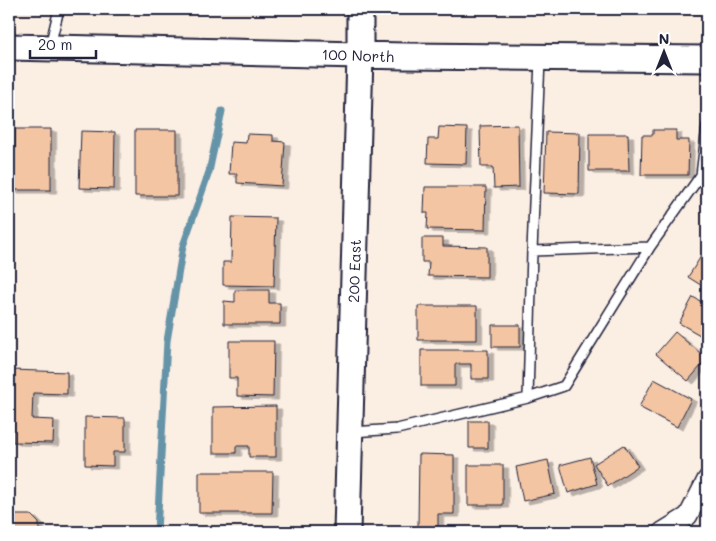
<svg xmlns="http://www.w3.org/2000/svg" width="716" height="541" viewBox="0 0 716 541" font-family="Mali,sans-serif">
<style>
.green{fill:#bfdb93;stroke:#707e67}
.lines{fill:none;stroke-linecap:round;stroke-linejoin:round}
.stream{stroke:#6593a8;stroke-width:7}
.building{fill:#f3c5a2;stroke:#22223b;filter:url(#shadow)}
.lane-casing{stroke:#22223b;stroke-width:12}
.street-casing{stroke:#22223b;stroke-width:21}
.secondary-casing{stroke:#22223b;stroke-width:29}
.lane{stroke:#fff;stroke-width:9}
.street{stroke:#fff;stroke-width:18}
.secondary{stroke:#fff;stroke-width:25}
.labels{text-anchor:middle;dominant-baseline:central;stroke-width:4.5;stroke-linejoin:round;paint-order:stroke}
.street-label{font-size:15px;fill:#22223b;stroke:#fff}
</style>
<defs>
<filter id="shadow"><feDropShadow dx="5.5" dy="3" stdDeviation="0" flood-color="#0004"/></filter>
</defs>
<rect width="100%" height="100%" fill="#fbeee3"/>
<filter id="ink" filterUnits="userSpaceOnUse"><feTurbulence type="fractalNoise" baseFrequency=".02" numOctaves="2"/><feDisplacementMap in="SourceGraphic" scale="10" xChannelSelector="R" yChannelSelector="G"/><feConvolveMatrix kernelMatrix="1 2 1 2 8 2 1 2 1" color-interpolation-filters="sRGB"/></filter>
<g filter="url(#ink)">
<!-- green -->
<path class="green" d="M414 9H707V14L618 13 611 10 607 12Z"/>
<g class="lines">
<!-- stream -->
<path class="stream" d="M157 532 167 341 183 246 209 172 222 111"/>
</g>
<!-- building -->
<path class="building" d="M518 125 519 187 494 188 493 167H481L480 126Z
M439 127 467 128 466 164 427 163 428 139H438Z
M15 129H51V190H9V149H15Z
M135 130H177V196H135Z
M653 130H676V140H689L688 175H641L642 135H653Z
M81 131 115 132 114 189 79 188Z
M546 132 580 133 579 194 544 193Z
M247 134 273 135V141L285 142 282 186 237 183V174H229L231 142 246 143Z
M589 134H628L629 171H589Z
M425 187H486L485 230 427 229 428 213H424Z
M232 217 276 218 274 286 223 285V262H231Z
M422 238H443V246L487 247V277L428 276 429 262H422Z
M705 250 707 252V289L688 277Z
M235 290H269V303H280V324H224V301L235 302Z
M693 297 707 305V339L679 323Z
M418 306H477V340H418Z
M492 325H520V347H492Z
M675 332 707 359 688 381 656 354Z
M229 341H274L273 397 237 396V378H229Z
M421 350H488V379H471V364H455V386H421Z
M12 370 67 372V394L33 393 32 419 54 420 53 443 13 442V422H9V385H12Z
M654 379 691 399 677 427 639 407Z
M276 406V457H249V446H236V453H213V407Z
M85 417 125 418V452H113V466L85 465Z
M469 421H488V448H469Z
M624 445 638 466 608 486 594 464Z
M419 454 454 455V514H438V527H418Z
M590 457 597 484 568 493 560 465Z
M548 460 555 494 523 501 516 467Z
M468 465H503V505H468Z
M199 472H273L272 513H199Z
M13 515H31L39 523V532H13Z
M174 530 273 532H174Z"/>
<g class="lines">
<!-- lane casing -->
<g class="lane-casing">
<path id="lane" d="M50 46 59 9
M532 251 650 247
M528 398 532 251 540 60
M352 432 397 429 528 398 564 386 650 247 701 175 707 126"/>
</g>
<!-- street casing -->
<g class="street-casing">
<path id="street" d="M662 532 688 516 707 479"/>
</g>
<!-- secondary casing -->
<g class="secondary-casing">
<path id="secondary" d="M9 47 405 56 707 59
M347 532 360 55V9"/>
</g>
<!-- lane -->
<use href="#lane" class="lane"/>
<!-- street -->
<use href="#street" class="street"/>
<!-- secondary -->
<use href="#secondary" class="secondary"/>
</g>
</g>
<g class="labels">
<!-- street labels -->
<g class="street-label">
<text transform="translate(358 55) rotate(2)">100 North</text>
<text transform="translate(354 271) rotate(-88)">200 East</text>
</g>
</g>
<!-- margin -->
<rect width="716" height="541" fill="none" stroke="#fff" stroke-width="30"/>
<rect x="15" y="15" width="686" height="511" fill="none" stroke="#22223b" stroke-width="2" filter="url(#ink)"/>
<!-- north arrow -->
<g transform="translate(664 52)" stroke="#ffffff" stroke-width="4" paint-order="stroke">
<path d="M0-4L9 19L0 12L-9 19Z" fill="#22223b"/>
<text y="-8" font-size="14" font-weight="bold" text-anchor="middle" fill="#22223b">N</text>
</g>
<!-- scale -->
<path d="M30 50v8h66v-8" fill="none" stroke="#22223b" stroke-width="2.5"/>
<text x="38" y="50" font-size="15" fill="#22223b" stroke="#ffffff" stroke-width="4" paint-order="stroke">20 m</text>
</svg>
